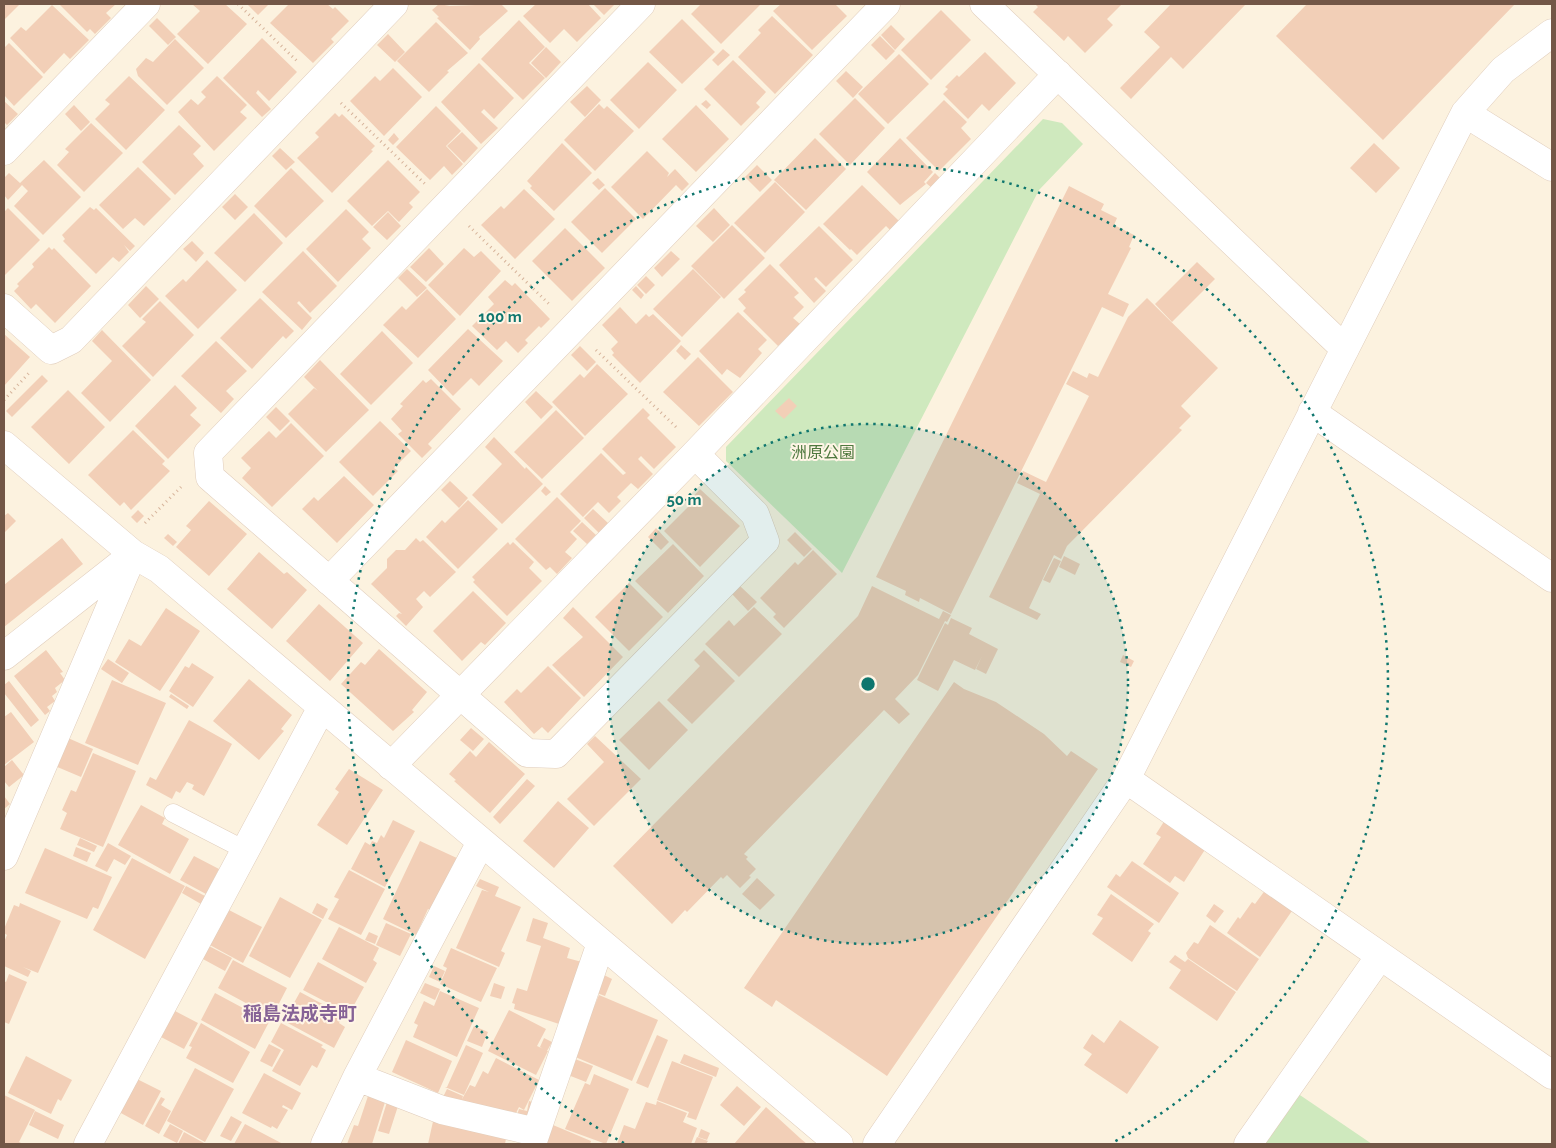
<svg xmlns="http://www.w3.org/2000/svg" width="1556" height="1148" viewBox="0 0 1556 1148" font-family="Raleway,'Noto Sans JP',sans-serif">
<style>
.green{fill:#cfe9be}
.building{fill:#f2cfb7}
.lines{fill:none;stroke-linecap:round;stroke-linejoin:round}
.lane-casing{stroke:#e0cdbc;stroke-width:19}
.street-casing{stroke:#e0cdbc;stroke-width:29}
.path{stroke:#d6b39a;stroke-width:3;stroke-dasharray:1 4;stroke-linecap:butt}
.lane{stroke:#fff;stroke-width:18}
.street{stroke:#fff;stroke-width:28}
.ring{fill:none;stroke:#0f766e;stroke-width:2.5;stroke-dasharray:2.5 5}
.labels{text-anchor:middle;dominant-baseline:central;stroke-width:4;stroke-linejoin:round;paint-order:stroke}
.park-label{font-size:16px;fill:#4f793f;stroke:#fff5e6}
.quarter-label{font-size:19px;font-weight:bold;fill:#866296;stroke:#fff5e6}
.centre{fill:#0f766e;stroke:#fff5e6;stroke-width:2.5}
.ring-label{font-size:15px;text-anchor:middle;font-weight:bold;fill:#0f766e;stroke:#fff5e6;stroke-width:4;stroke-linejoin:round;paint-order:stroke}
</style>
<rect width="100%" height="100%" fill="#fcf2df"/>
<!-- green -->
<path class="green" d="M1043 119 1062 123 1083 144 1039 190 842 573 726 461V447Z
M1294 1091 1372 1144H1258Z"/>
<!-- building -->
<path class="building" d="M4 4H20L4 20Z
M59 4H116L106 13 111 18 95 34 90 29 87 32Z
M192 4H225L247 24 208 64 177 34 200 11Z
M247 4H269L258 15Z
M289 4H327L333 9 335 7 349 21 331 39 334 42 313 63 270 23Z
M439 4 450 6 501 4 508 11 479 37 480 39 470 50 437 18 439 17 432 10Z
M536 4H588L601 18 577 42 564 29 550 43 523 16Z
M593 4H615L604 15Z
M701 4H761L721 44 691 14Z
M781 4H835L847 16 812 50 773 11Z
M1035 4H1122L1107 19 1113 25 1085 53 1068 36 1064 41 1033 12 1038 7Z
M1171 4H1246L1183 69 1171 57 1131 99 1120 88 1160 47 1144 32Z
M1307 4H1515L1383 140 1276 36Z
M52 5 89 40 70 59 64 53 44 74 10 38 21 27 26 31Z
M941 10 971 40 931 80 901 50Z
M772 16 813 55 775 94 738 57 761 33 758 30Z
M157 18 176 37 168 45 149 26Z
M682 19 715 52 682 84 649 52Z
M519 20 545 47 529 63 545 78 523 100 481 59Z
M436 22 468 53 447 71 449 72 429 92 397 61Z
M891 25 905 39 895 50 881 35Z
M388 34 405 52 395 62 377 45Z
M880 36 895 51 886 60 871 45Z
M262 38 297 72 269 101 258 90 256 93 271 109 262 117 223 78Z
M175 39 204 68 167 105 138 76 136 69 146 58 153 62Z
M9 43 43 77 14 106 4 95V48Z
M546 47 561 62 546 78 531 63Z
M723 49 730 55 718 66 712 60Z
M985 52 1016 83 989 111 982 104 968 119 943 94 948 89 945 87 957 75 959 77Z
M899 54 929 84 888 124 858 94Z
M733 60 766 92 756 103 760 107 741 126 704 89Z
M648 62 677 90 639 129 610 100Z
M479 63 514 98 494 119 484 109 481 112 498 128 481 144 441 102Z
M393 68 422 97 384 136 350 101 375 76 380 81Z
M846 71 863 87 853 98 836 81Z
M129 76 165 110 126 150 95 119 110 104 105 100Z
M217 76 247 105 240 112 247 118 214 151 178 112 191 99 198 105 206 97 201 92Z
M587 86 601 100 585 117 570 102Z
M855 98 885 128 850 165 819 134Z
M706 100 711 105 707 109 701 104Z
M944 100 967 122 961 128 971 139 939 171 906 138Z
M4 101 18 114 7 125 4 122Z
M599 104 604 109 607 106 634 131 595 171 564 140Z
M74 105 90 122 81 131 65 114Z
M696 105 729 139 696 172 662 139Z
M436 106 461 131 446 146 463 164 452 175 444 166 430 180 396 147Z
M335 113 339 117 342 114 375 146 371 150 373 151 332 193 297 158 319 137 315 133Z
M91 123 123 153 84 192 57 165 69 152 65 149Z
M179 125 201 146 193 154 204 166 175 195 142 162Z
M462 132 478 148 464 163 447 146Z
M394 133 399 139 393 145 388 140Z
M815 138 846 169 806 210 774 180Z
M900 138 933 172 924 182 926 184 900 205 867 172Z
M562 143 592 173 554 211 530 188 532 186 527 181Z
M1374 143 1400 168 1376 193 1350 168Z
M280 148 295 162 286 170 272 156Z
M647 151 669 173 667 177 675 169 689 184 682 191 676 185 643 219 611 187Z
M44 160 81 197 43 235 14 206 28 191 22 185 8 200 4 195V178L9 173 20 183Z
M388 160 420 192 409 203 413 207 399 222 388 211 372 226 347 201Z
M757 165 772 180 760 192 745 177Z
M138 167 171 199 144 226 135 218 123 229 99 205Z
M291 168 324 201 286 238 254 206Z
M935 173 941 179 932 188 926 183Z
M598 178 605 185 599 190 592 183Z
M775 182 805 212 765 253 734 223Z
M862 185 899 221 890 230 886 226 857 255 851 249 850 250 823 224Z
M1069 186 1104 204 1101 210 1117 218 1114 225 1134 235 1129 247 1131 248 1108 294 1129 304 1123 317 1102 307 951 614 920 598 919 602 905 595 906 591 876 577Z
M605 188 636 219 602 253 571 222Z
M524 189 555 219 515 259 481 225 501 206 504 209Z
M235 194 248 207 235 220 222 207Z
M90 207 94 210 96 208 135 246 130 251 124 245 129 252 119 262 113 257 96 274 63 241 65 239 62 235Z
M8 208 40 240 4 276V212Z
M714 208 730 225 713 242 696 226Z
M346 209 369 232 362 239 371 248 338 282 306 249Z
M388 212 401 226 387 240 373 227Z
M254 213 283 243 245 282 214 253Z
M732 225 765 258 724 299 691 266Z
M819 226 853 260 826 287 816 277 814 279 826 291 814 303 779 265Z
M565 228 605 268 572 301 532 261Z
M192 241 204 253 196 262 183 249Z
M49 247 52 250 54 248 91 286 55 323 36 304 31 309 14 291 19 286 17 284 34 267 32 264Z
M429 248 444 264 426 282 410 267Z
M464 248 474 257 481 251 501 271 460 316 428 285Z
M303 251 337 286 310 313 299 301 297 303 312 318 302 330 262 292Z
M671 251 680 259 662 277 654 268Z
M207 260 237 290 198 329 165 296 183 279 186 282Z
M1197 262 1215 279 1172 322 1155 304Z
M770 264 799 293 794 297 804 307 793 318 800 324 778 346 743 311 746 308 738 299 746 292 744 290Z
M407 269 427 288 417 297 398 278Z
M693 269 721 297 682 337 653 309Z
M646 276 655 285 646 294 637 285Z
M505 280 512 286 515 283 550 319 541 328 539 326 525 340 528 343 518 353 506 341 497 350 472 326 494 304 488 297Z
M146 286 159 299 140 318 128 305Z
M636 286 644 295 641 299 632 290Z
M427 289 456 319 418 358 383 325 402 306 406 310Z
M260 298 294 331 286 339 283 336 252 369 220 338Z
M1147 298 1218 368 1181 406 1191 416 1179 428 1182 430 1067 546 1061 559 1054 555 1029 608 1041 614 1037 620 989 597 1040 494 1017 483 1023 471 1046 482 1089 396 1066 384 1073 371 1087 378 1089 373 1098 377 1128 317Z
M160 301 194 335 153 377 122 346 146 322 142 319Z
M620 307 636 324 646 314 649 317 653 314 681 341 640 383 612 355 614 353 611 349 618 342 602 325Z
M738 312 767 340 758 349 762 353 740 378 727 369 722 375 699 351Z
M468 329 503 361 479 386 471 378 453 396 428 370Z
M102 330 151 380 110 422 81 393 112 361 92 341Z
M382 331 413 363 371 405 340 374Z
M4 334 30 357 4 386Z
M216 341 247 371 226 391 234 399 221 413 181 376Z
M681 345 691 354 685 360 676 351Z
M580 346 596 362 587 371 571 355Z
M698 357 733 392 699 426 663 392Z
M320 360 369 410 326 452 288 414 314 388 318 391 304 377Z
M597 364 628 394 585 436 552 402 580 374 584 378Z
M42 375 48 381 12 417 6 411Z
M431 379 461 409 428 444 432 448 422 458 398 434 402 431 391 419 403 406 400 404 423 380 426 383Z
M175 385 197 408 190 415 201 425 168 459 135 426Z
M68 390 105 427 69 464 31 427Z
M536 391 553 407 541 419 525 402Z
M789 398 797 406 784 419 775 411Z
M276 407 290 421 280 431 266 417Z
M643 408 650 415 647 418 676 447 654 469 641 456 638 459 653 474 638 489 631 483 617 497 621 501 609 513 598 502 583 517 560 494 601 453 623 475 626 473 602 449Z
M556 410 584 438 542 479 514 452Z
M380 421 411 451 394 468 398 471 373 496 339 462Z
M291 423 324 456 272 507 242 478 251 468 241 458 269 431 276 438Z
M133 430 165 461 162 464 170 471 131 510 124 502 120 506 88 475Z
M494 437 525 469 526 467 543 484 502 524 472 495 502 464 485 447Z
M344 476 374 505 337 543 302 509 314 497 318 501Z
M450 481 468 498 459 508 441 490Z
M545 486 551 492 546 496 541 491Z
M700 489 740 526 700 567 664 531 690 505 688 502Z
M557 497 581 521 570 532 577 539 565 552 572 558 557 574 550 567 546 570 515 539Z
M468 500 498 529 458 569 426 537 442 520 445 523Z
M209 501 247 534 209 576 176 547 191 530 186 526Z
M593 509 608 523 599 533 584 518Z
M138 510 144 516 137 523 131 517Z
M8 513 16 521 4 533V516Z
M582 522 596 535 587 544 573 531Z
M656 528 669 542 661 550 648 537Z
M795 532 812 549 804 557 787 540Z
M168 534 177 542 173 546 164 538Z
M62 538 83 564 4 627V585Z
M416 538 420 542 423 540 456 572 430 597 424 591 416 599 423 607 406 626 396 616 399 613 402 614 371 584 387 568V559L396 550H405Z
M508 542 510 545 513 542 534 562 529 568 542 581 507 616 473 582 475 580 472 577Z
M673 544 704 576 668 613 635 581Z
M813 550 837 574 784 628 773 617 776 614 760 598 795 562 798 565Z
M259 552 284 574 287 572 307 590 272 629 227 589Z
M1064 556 1080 564 1075 575 1059 567Z
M1054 558 1061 561 1050 583 1043 580Z
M629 583 663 617 629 651 595 617Z
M740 586 757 602 748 611 732 594Z
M872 586 939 619 943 611 951 615 947 622 945 621 918 675 895 699 910 714 899 724 884 710 744 854 748 857 746 859 756 869 749 876 751 877 740 888 727 875 723 879 721 877 687 912 685 910 672 924 613 866 858 616Z
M473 591 506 623 485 645 481 642 462 661 433 631Z
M319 604 363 643 330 681 286 641Z
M573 607 623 657 584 697 552 665 583 637 563 618Z
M754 607 782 634 739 677 705 644 729 620 734 626Z
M166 608 200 631 160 691 115 662 129 639 141 646Z
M951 618 972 628 969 634 998 649 986 674 976 669 982 656 975 670 954 660 938 691 917 680 945 623 948 625Z
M379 649 427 692 412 710 414 712 393 731 341 684 361 662 365 665Z
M46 650 63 672 60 673 65 680 55 688 57 692 52 696 55 701 47 707 50 711 45 715 14 676Z
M704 650 735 681 692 724 667 700 700 666 694 660Z
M1123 655 1134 661 1131 667 1120 662Z
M108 659 129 673 122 683 101 669Z
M192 663 214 677 193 707 169 691 185 666 189 668Z
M548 666 581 698 548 733 542 727 534 734 504 702 517 689 521 693Z
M249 679 292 715 281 729 284 731 259 760 213 721Z
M112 680 166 703 138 765 85 743Z
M9 681 39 720 31 727 4 693V685Z
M954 682 964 689 996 702 1044 734 1067 756 1071 751 1098 769 887 1076 776 1000 772 1007 744 988Z
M171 694 189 706 187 709 169 697Z
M659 701 688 730 649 770 619 740Z
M11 712 34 742 4 765V717Z
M189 720 232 744 204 796 192 789 194 785 187 782 180 793 176 791 172 799 146 785 150 777 156 780Z
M471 728 484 739 473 751 460 740Z
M595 736 641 779 594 826 567 799 604 762 587 744Z
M68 738 93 749 81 777 55 766Z
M489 742 525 774 490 813 454 781 456 780 449 774 470 751 476 757Z
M93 753 136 771 103 847 60 829 67 813 62 810 71 790 76 792Z
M12 760 24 775 9 787 4 781V767Z
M349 769 383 790 347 845 317 825 339 792 335 789Z
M527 779 535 786 500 824 493 817Z
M4 796 10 804 4 809Z
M558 801 589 828 554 868 523 841Z
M141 805 165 818 162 824 189 839 170 874 118 845Z
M393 820 415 831 385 887 351 869 365 842 370 845 372 841 377 843 381 835 384 838Z
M1165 820 1206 848 1184 882 1175 876 1170 883 1143 864 1161 837 1156 834Z
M80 838 97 846 94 852 77 845Z
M420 841 459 859 433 912 428 909 416 935 383 919Z
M108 843 131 856 125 865 114 859 107 872 95 866Z
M76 847 91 853 87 862 73 856Z
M45 848 112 877 98 909 93 907 87 919 25 893Z
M194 856 219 869 206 894 180 880Z
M132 858 185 886 145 959 93 930Z
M1132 861 1179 893 1159 923 1107 887 1116 874 1120 877Z
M349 870 385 889 361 935 328 919 339 899 334 897Z
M757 878 775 895 760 910 742 894Z
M480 879 499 887 495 896 521 907 501 951 505 953 499 967 456 948 482 890 489 892 476 886Z
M186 886 205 896 201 904 182 893Z
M1266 889 1294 908 1260 957 1227 933 1238 917 1240 919 1252 902 1255 904Z
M1111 894 1154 924 1148 931 1151 933 1132 962 1092 934 1103 918 1097 915Z
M280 897 322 920 290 978 249 956Z
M20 903 61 921 38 973 23 967 31 971 28 977 4 966V942L7 935 4 933V929L14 905 19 907Z
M317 903 328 909 323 919 312 913Z
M1214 904 1224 911 1215 923 1206 916Z
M227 909 262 927 243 963 208 944Z
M533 918 548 923 543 938 570 948 567 958 582 962 562 1025 514 1009 515 1004 512 1003 517 988 527 991 541 946 526 941Z
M386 923 411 934 400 956 376 945Z
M1210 925 1259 959 1237 991 1188 958 1186 953 1194 942 1198 944Z
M339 927 379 948 373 960 377 963 366 983 322 959Z
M369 932 378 936 375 944 365 940Z
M207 945 232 958 225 971 201 958Z
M451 948 497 968 481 1002 440 984 447 968 443 966Z
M1175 955 1185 962 1188 959 1236 992 1217 1021 1169 988 1181 970 1169 962Z
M233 960 287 988 272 1017 218 988Z
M318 962 364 987 349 1014 303 990Z
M434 966 445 971 440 982 429 977Z
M9 974 27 982 9 1024 4 1022V981L6 982Z
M604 975 612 979 605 996 597 993Z
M425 983 440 989 435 1000 420 993Z
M494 983 505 987 501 999 490 996Z
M440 991 479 1008 457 1057 413 1037 418 1025 414 1023 424 1001 434 1006Z
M300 992 343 1015 339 1023 345 1027 334 1048 284 1021Z
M215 993 269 1022 255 1049 201 1020Z
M599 995 658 1020 632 1081 573 1056Z
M509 1010 546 1029 537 1046 548 1051 536 1075 488 1051Z
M175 1011 198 1023 184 1049 161 1037Z
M1120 1020 1159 1047 1127 1094 1084 1065 1092 1054 1083 1048 1092 1034 1104 1043Z
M201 1023 250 1052 233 1083 186 1058 192 1047 189 1046Z
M281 1023 323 1045 321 1047 326 1050 317 1068 312 1065 300 1086 272 1071 284 1050 271 1042Z
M474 1026 488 1032 482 1047 467 1041Z
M657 1035 668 1040 648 1088 636 1083Z
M544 1038 552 1042 547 1051 540 1047Z
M406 1040 452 1061 438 1093 392 1072Z
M269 1044 281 1050 272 1067 260 1061Z
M466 1045 483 1053 464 1095 445 1087H447Z
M684 1054 719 1068 716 1077 680 1063Z
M26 1056 72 1080 61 1101 58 1099 51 1114 8 1093Z
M496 1058 539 1080 524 1110 519 1107 516 1113 510 1111 506 1118 441 1101 447 1089 463 1096 462 1099 470 1085 475 1087 483 1071 488 1074Z
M575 1059 593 1066 586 1082 568 1075Z
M672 1061 713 1077 696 1120 687 1117 689 1112 657 1100Z
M195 1068 234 1089 205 1142 167 1121Z
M264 1073 301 1093 292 1110 283 1105 282 1107 288 1110 277 1129 272 1126 271 1128 242 1113Z
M594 1074 629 1089 606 1144 565 1129 585 1083 590 1085Z
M137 1079 161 1091 143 1125 119 1112Z
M737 1086 761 1107 744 1126 720 1105Z
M4 1095 35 1110 19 1142 23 1144H4Z
M368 1096 385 1102 372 1144H347L354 1125 358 1126Z
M161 1097 165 1099 161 1105 171 1111 159 1134 145 1126Z
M529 1101 538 1104 529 1118 517 1115 519 1109 527 1111Z
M657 1101 687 1113 683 1122 697 1128 691 1144H617L624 1125 635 1129 646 1102 656 1105Z
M387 1102 398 1106 389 1134 378 1131Z
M766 1107 801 1139 807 1144H734Z
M35 1111 64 1125 58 1139 29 1125Z
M231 1116 242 1122 231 1141 220 1136Z
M434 1117 507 1133 505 1144H428Z
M170 1124 183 1131 177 1143 163 1136Z
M245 1124 283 1144H234Z
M553 1125 591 1141 590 1144H545Z
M701 1129 710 1133 707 1140 698 1137Z
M184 1132 204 1143V1144H178Z
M697 1137 708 1141 706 1144H694Z"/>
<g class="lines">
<!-- lane casing -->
<g class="lane-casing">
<path id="lane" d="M173 813 245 850"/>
</g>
<!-- street casing -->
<g class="street-casing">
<path id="street" d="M641 4 208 453 210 477 527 753 556 754 765 541 755 514 695 454
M984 4 1345 349
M1465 113 1552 167
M4 151 146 4
M4 308 51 350 71 340 394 4
M1312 412 1552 578
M4 445 133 554 159 569 839 1144
M329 581 886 4
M4 656 130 557
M391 766 695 454 1058 74
M1126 779 1552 1075
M4 856 133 554
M357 1077 442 1110 536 1132
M88 1144 322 707
M325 1144 357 1077 481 842
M532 1144 601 943
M877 1144 1126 779 1465 113 1503 70 1552 33
M1248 1144 1380 956"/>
</g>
<!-- path -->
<path class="path" d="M238 4 297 61
M341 103 425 184
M469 226 550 305
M596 350 676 427
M4 400 30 372
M145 523 181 487"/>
<!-- lane -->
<use href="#lane" class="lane"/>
<!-- street -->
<use href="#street" class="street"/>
</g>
<!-- distance rings -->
<circle cx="868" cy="684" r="260" fill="#0f766e" fill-opacity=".12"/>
<g class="ring">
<circle cx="868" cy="684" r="260"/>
<path d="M624 1143A520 520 0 1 1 1112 1143"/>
</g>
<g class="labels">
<!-- park labels -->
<g class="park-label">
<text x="823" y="452">洲原公園</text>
</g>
<!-- quarter labels -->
<g class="quarter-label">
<text x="300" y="1013">稲島法成寺町</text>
</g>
</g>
<circle cx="868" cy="684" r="8" class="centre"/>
<g class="ring-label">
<text x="500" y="322">100 m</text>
<text x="684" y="505">50 m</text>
</g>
<!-- border -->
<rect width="1556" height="1148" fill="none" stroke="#735747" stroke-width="10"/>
</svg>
